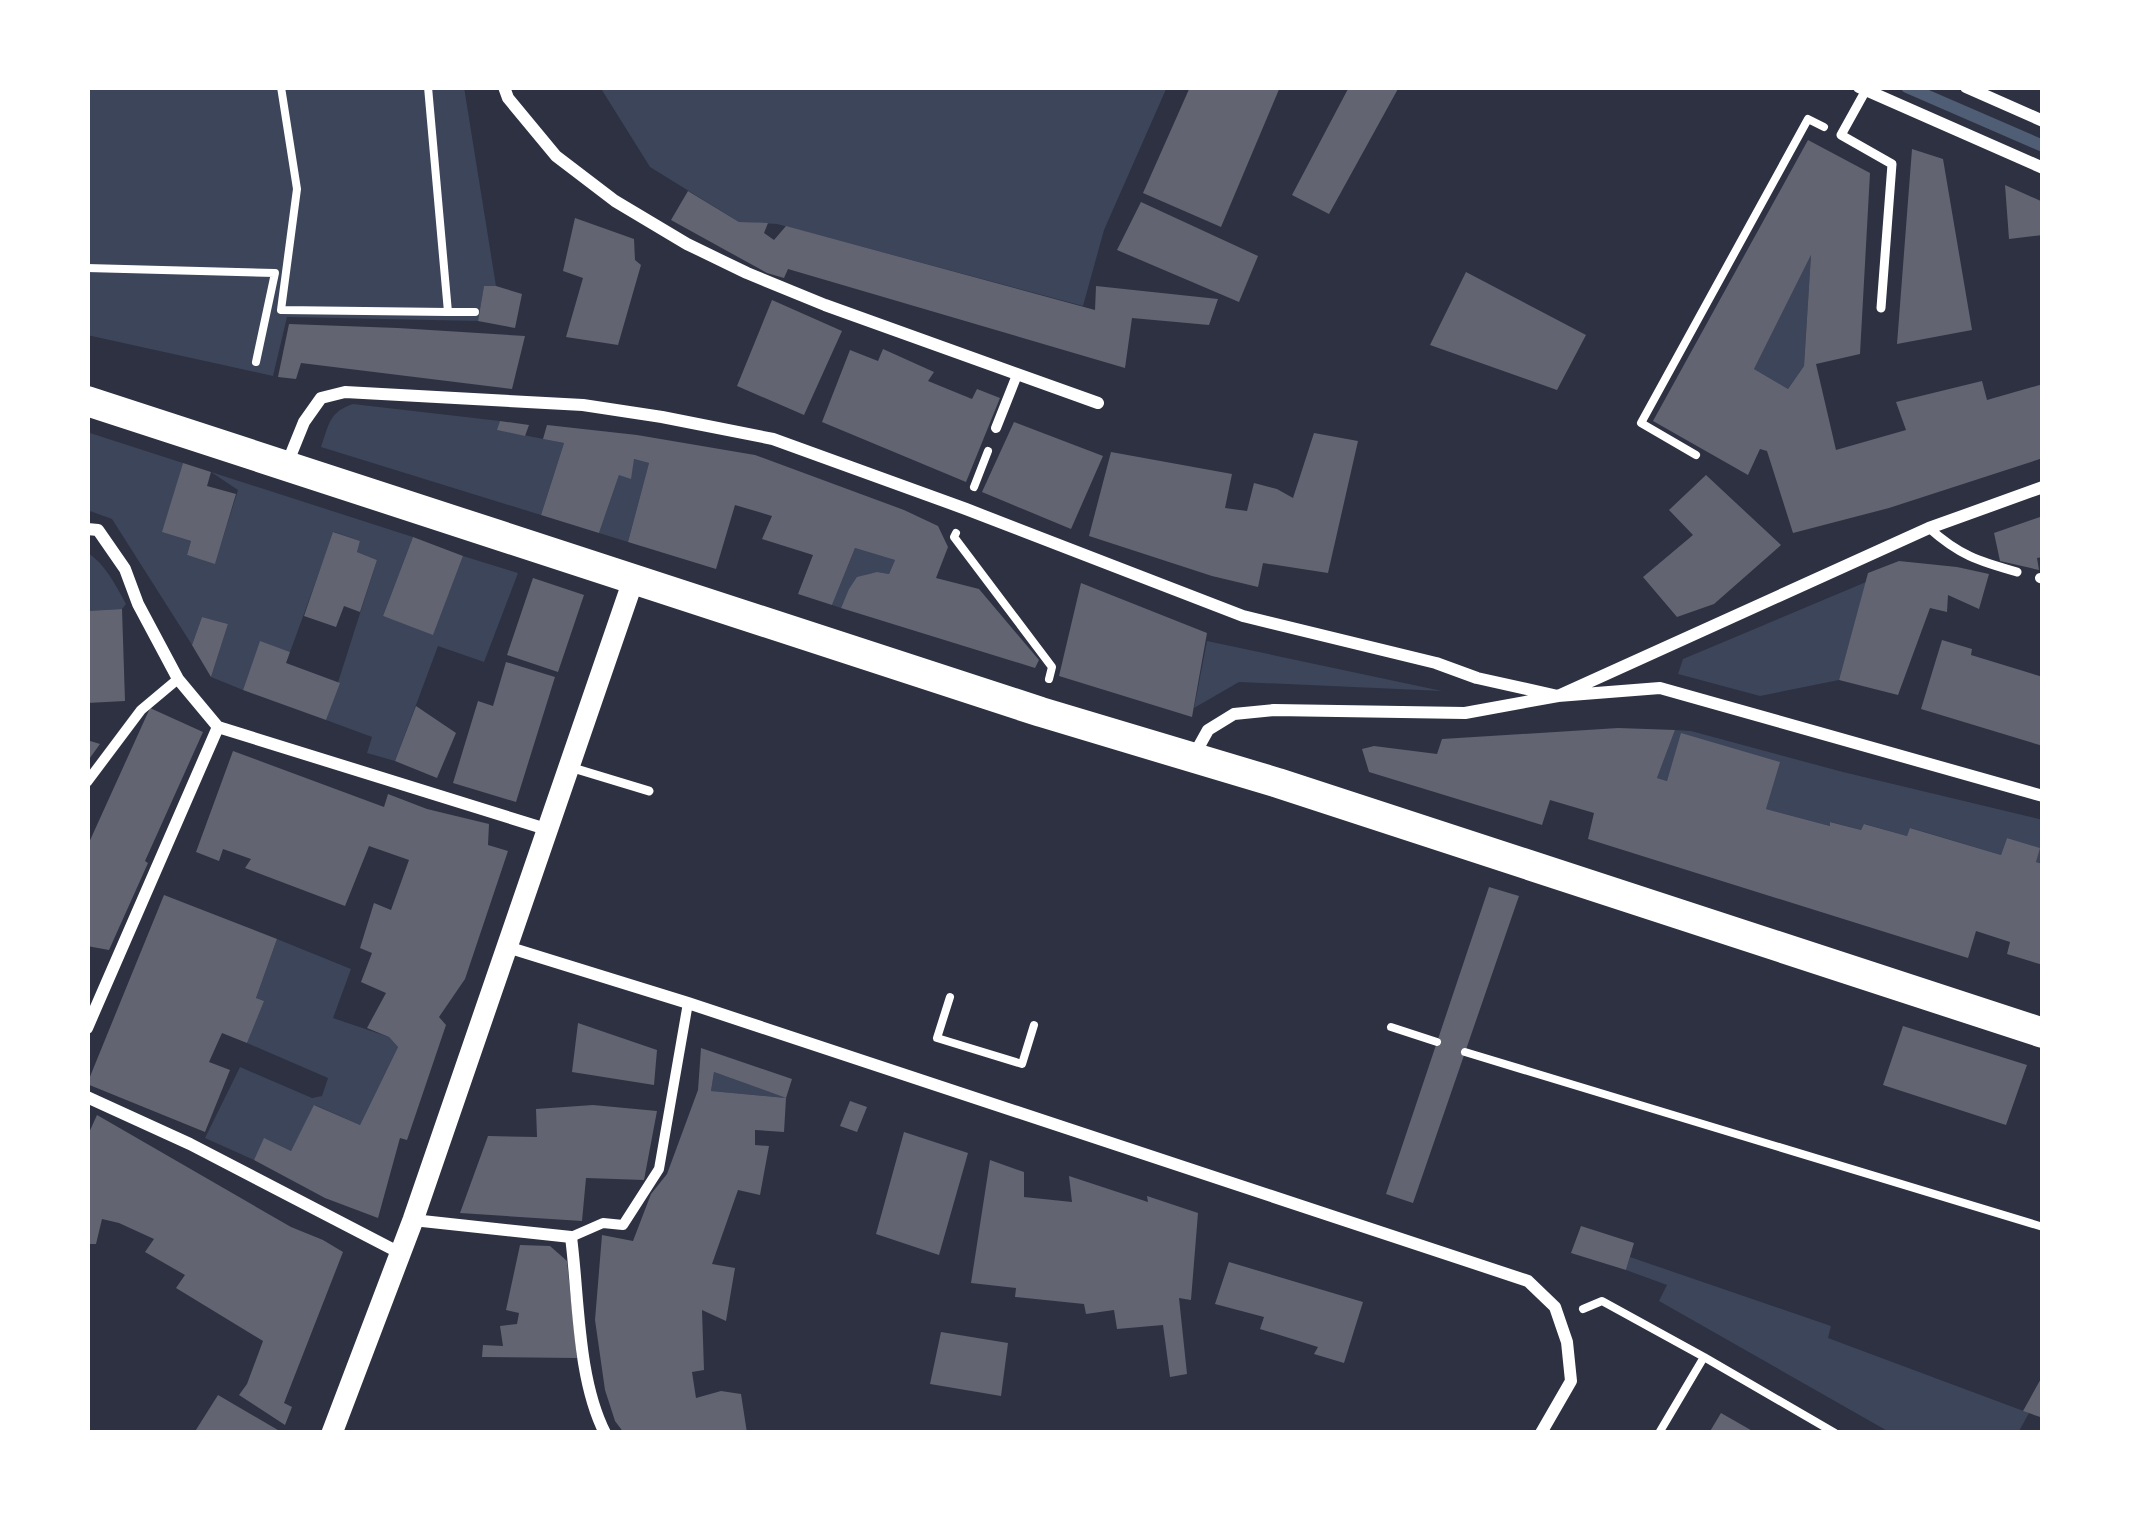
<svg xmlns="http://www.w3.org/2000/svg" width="2130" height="1520" viewBox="0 0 2130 1520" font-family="'PT Sans Narrow',sans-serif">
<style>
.green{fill:#3c4559}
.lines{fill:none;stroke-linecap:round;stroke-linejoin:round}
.stream{stroke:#4f5d75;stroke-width:12}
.building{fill:#626471;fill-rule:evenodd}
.path{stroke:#fff;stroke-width:8}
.service{stroke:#fff;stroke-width:9}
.pedestrian{stroke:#fff;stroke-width:10}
.minor{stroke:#fff;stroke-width:12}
.tertiary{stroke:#fff;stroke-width:21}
.primary{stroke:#fff;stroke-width:30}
</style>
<rect width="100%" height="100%" fill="#2d3142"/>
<!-- green -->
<path class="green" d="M87 87H464L496 286 484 287 478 321 287 317 273 376 87 335Z
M600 87H1167L1104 230 1083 306 777 224 739 222 650 167Z
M1811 255 1804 366 1788 389 1754 369Z
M353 404 500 421 498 430 564 443 541 515 321 447C329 424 329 412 353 404Z
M87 432 183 463 163 532 191 541 187 555 215 563 238 490 211 472 413 537 383 616 433 634 463 556 518 573 484 662 438 646 395 761 367 753 372 737 326 720 377 560 357 552 360 541 334 532 290 652 260 642 243 690 211 677 228 624 202 617 192 645 112 519 87 510Z
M634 459 649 463 628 542 599 533 619 475Z
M855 548 895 560 889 574C861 568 851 584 841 608L832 605Z
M87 552C106 565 115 584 126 604L122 609 87 611Z
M1866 582 1839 680 1760 696 1678 674 1683 659Z
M1207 641 1442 691 1239 682 1194 708Z
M1675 730 1691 731 1843 772 2043 820V864L2036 862 2039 848 2007 838 2001 855 1911 828 1907 836 1865 824 1861 830 1831 822 1830 826 1766 809 1779 762 1682 734 1667 781 1657 778Z
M277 939 351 969 333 1018 389 1037 398 1047 360 1125 315 1105 291 1151 265 1139 254 1160 205 1138 240 1067 312 1098 322 1096 328 1078 247 1043 263 1001 256 998Z
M714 1072 786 1098 711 1091Z
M1630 1257 1831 1326 1828 1338 2029 1413 2018 1433H1891L1659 1301 1667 1285 1626 1270Z"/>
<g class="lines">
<!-- stream -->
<path class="stream" d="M1907 87 2043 146"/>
</g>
<!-- building -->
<path class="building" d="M1190 87H1280L1221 227 1143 193Z
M1349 87H1399L1329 214 1292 195Z
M1808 140 1870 173 1860 354 1816 364 1836 450 1906 430 1896 402 1982 381 1987 400 2043 384V458L1889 508 1793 533 1767 451 1760 449 1748 475 1653 421ZM1811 255 1804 366 1788 389 1754 369Z
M1912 149 1943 159 1972 330 1897 344Z
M2005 185 2043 202V235L2009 239Z
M688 191 739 222 768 223 764 233 774 240 786 226 1095 310 1096 286 1218 299 1209 325 1132 318 1125 368 788 269 784 278 767 273 671 220Z
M1141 202 1258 256 1239 302 1117 250Z
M575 218 634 239 635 260 641 265 618 345 566 337 583 278 563 271Z
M1466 272 1586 335 1557 390 1430 345Z
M484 286H496L522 294 515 328 478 321Z
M772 300 842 331 804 415 737 386Z
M289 324 398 328 525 336 512 389 301 363 296 379 278 377Z
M883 349 934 372 928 381 972 399 977 389 1000 398 966 482 822 422 850 350 878 361Z
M500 421 529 425 525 436 497 430Z
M1014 422 1103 456 1071 529 982 492Z
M547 425 637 435 755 455 904 510 938 526 948 547 936 578 979 589 1039 660 1035 668 841 608 849 589 857 577 877 572 889 574 895 560 855 548 832 605 798 594 813 555 762 539 772 516 735 505 716 569 628 542 649 463 634 459 631 479 619 475 599 533 541 515 564 443 543 439Z
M1314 433 1358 441 1328 573 1263 563 1258 587 1212 576 1089 536 1111 452 1232 474 1225 508 1247 511 1254 483 1277 489 1293 498Z
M183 463 211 472 207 486 236 494 215 564 187 555 191 541 162 532Z
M1706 475 1781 545 1714 604 1677 617 1643 577 1693 535 1669 510Z
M2043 516V557L2037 558 2039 570 2000 561 1994 533Z
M333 532 360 541 357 552 377 560 360 612 344 606 336 627 304 616Z
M413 537 463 556 433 635 383 616Z
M1899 561 1957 567 1989 574 1979 609 1948 595 1947 612 1930 608 1898 695 1839 680 1868 573Z
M533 578 584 595 558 672 507 655Z
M1081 583 1207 633 1192 717 1059 676Z
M122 609 125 701 87 703V611Z
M202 617 228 624 211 677 192 645Z
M1942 640 1972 649 1971 655 2043 677V746L1921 709Z
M260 641 290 652 286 663 340 683 326 720 243 690Z
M506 662 555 677 516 802 453 783 478 701 493 706Z
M416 706 456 733 437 778 395 761Z
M150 708 203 732 145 861 148 863 109 950 87 946V847Z
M1618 728 1675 730 1657 778 1667 781 1681 733 1780 762 1766 809 1830 826V822L1861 830 1864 824 1907 836 1910 828 2001 855 2007 838 2040 848 2036 862 2043 864V965L2007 954 2010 942 1976 931 1968 958 1588 839 1594 813 1550 800 1542 825 1369 772 1362 749 1374 746 1437 754 1442 739Z
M87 740 100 744 87 762Z
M233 751 384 807 388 794 427 809 489 824 488 845 508 851 465 979 439 1017 446 1025 407 1140 400 1138 378 1218 325 1198 254 1160 264 1138 291 1151 314 1105 360 1125 398 1047 389 1037 367 1028 386 993 361 982 372 953 360 948 374 903 391 910 409 860 369 846 345 906 245 868 251 859 223 849 219 861 196 852Z
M1489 887 1519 896 1413 1203 1386 1194Z
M164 895 277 939 256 998 264 1001 247 1043 222 1033 209 1062 230 1070 205 1132 87 1084Z
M578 1023 657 1050 654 1085 572 1072Z
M1903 1026 2027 1065 2006 1125 1883 1085Z
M701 1048 792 1079 786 1098 714 1072 711 1091 786 1098 784 1132 755 1130V1145L769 1146 760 1195 738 1190 712 1264 735 1268 726 1321 702 1310 704 1370 692 1372 696 1398 721 1391 741 1394 747 1433H624L615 1421 605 1390 595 1320 602 1235 633 1241 651 1194 667 1174 698 1090Z
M850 1101 867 1107 857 1132 840 1126Z
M593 1105 657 1111 644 1180 586 1178 582 1221 460 1213 488 1136 537 1137 536 1109Z
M97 1115 291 1227 323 1240 343 1252 284 1403 292 1407 285 1425 239 1395 247 1384 263 1341 176 1288 185 1275 145 1252 154 1239 119 1223 102 1219 96 1244H87V1137Z
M904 1132 968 1153 939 1255 876 1234Z
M990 1160 1024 1172V1197L1072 1202 1069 1176 1148 1202 1147 1196 1198 1213 1191 1300 1179 1298 1187 1374 1170 1377 1163 1325 1117 1329 1114 1310 1086 1314 1084 1304 1015 1297 1016 1288 971 1283Z
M1581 1226 1634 1243 1626 1270 1571 1253Z
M520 1245 550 1246 567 1261 577 1358 482 1357 483 1345 503 1346 500 1326 517 1324 519 1313 506 1310Z
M1229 1262 1363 1302 1344 1363 1314 1354 1318 1347 1260 1329 1264 1317 1215 1304Z
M941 1332 1008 1343 1001 1396 930 1384Z
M2043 1375V1418L2023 1411Z
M218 1395 283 1433H194Z
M1721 1413 1756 1433H1709Z"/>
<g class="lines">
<!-- path -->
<path class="path" d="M281 87 297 189 281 310 448 312 428 87
M87 268 275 273 256 362
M448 312H475
M1696 455 1641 423 1808 119 1824 127
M974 487 988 451
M956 533 954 537 1052 667 1049 679
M950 997 937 1038 1022 1064 1034 1025
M1391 1027 1437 1042
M1465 1052 2043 1227
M1583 1309 1602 1301 1704 1357
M1659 1433 1704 1357 1835 1433"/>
<!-- service -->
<path class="service" d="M1866 90 1841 135 1892 164 1881 308
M1929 528C1959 555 1978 561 2017 572
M573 768 649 791"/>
<!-- pedestrian -->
<path class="pedestrian" d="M996 428 1017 375
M2040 578 2043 579
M87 782 141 710 178 679
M571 1237 603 1223 623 1225 659 1169 688 1003"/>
<!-- minor -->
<path class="minor" d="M504 87 508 98 556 156 615 201 687 244 747 273 825 305 1098 403
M1859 87 2043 168
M1966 87 2043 121
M287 464 304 422 321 398 345 392 583 405 662 417 773 439 966 509 1243 616 1436 663 1477 678 1558 696 1660 688 2043 796
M87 529 98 530 125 569 138 604 178 679 218 727 546 829
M1193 757 1208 730 1234 714 1274 710 1465 713 1558 696 1929 528 2043 487
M507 947 688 1003 1528 1281 1555 1307 1567 1342 1571 1381 1541 1433
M87 1028 218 727
M87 1097 190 1144 400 1253
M413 1220 571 1237C579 1298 577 1378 605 1433"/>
<!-- tertiary -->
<path class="tertiary" d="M332 1433 413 1220 634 578"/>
<!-- primary -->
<path class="primary" d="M87 401 1041 712 1278 783 2043 1033"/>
</g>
<!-- border -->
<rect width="2130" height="1520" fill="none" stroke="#ffffff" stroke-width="180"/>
</svg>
